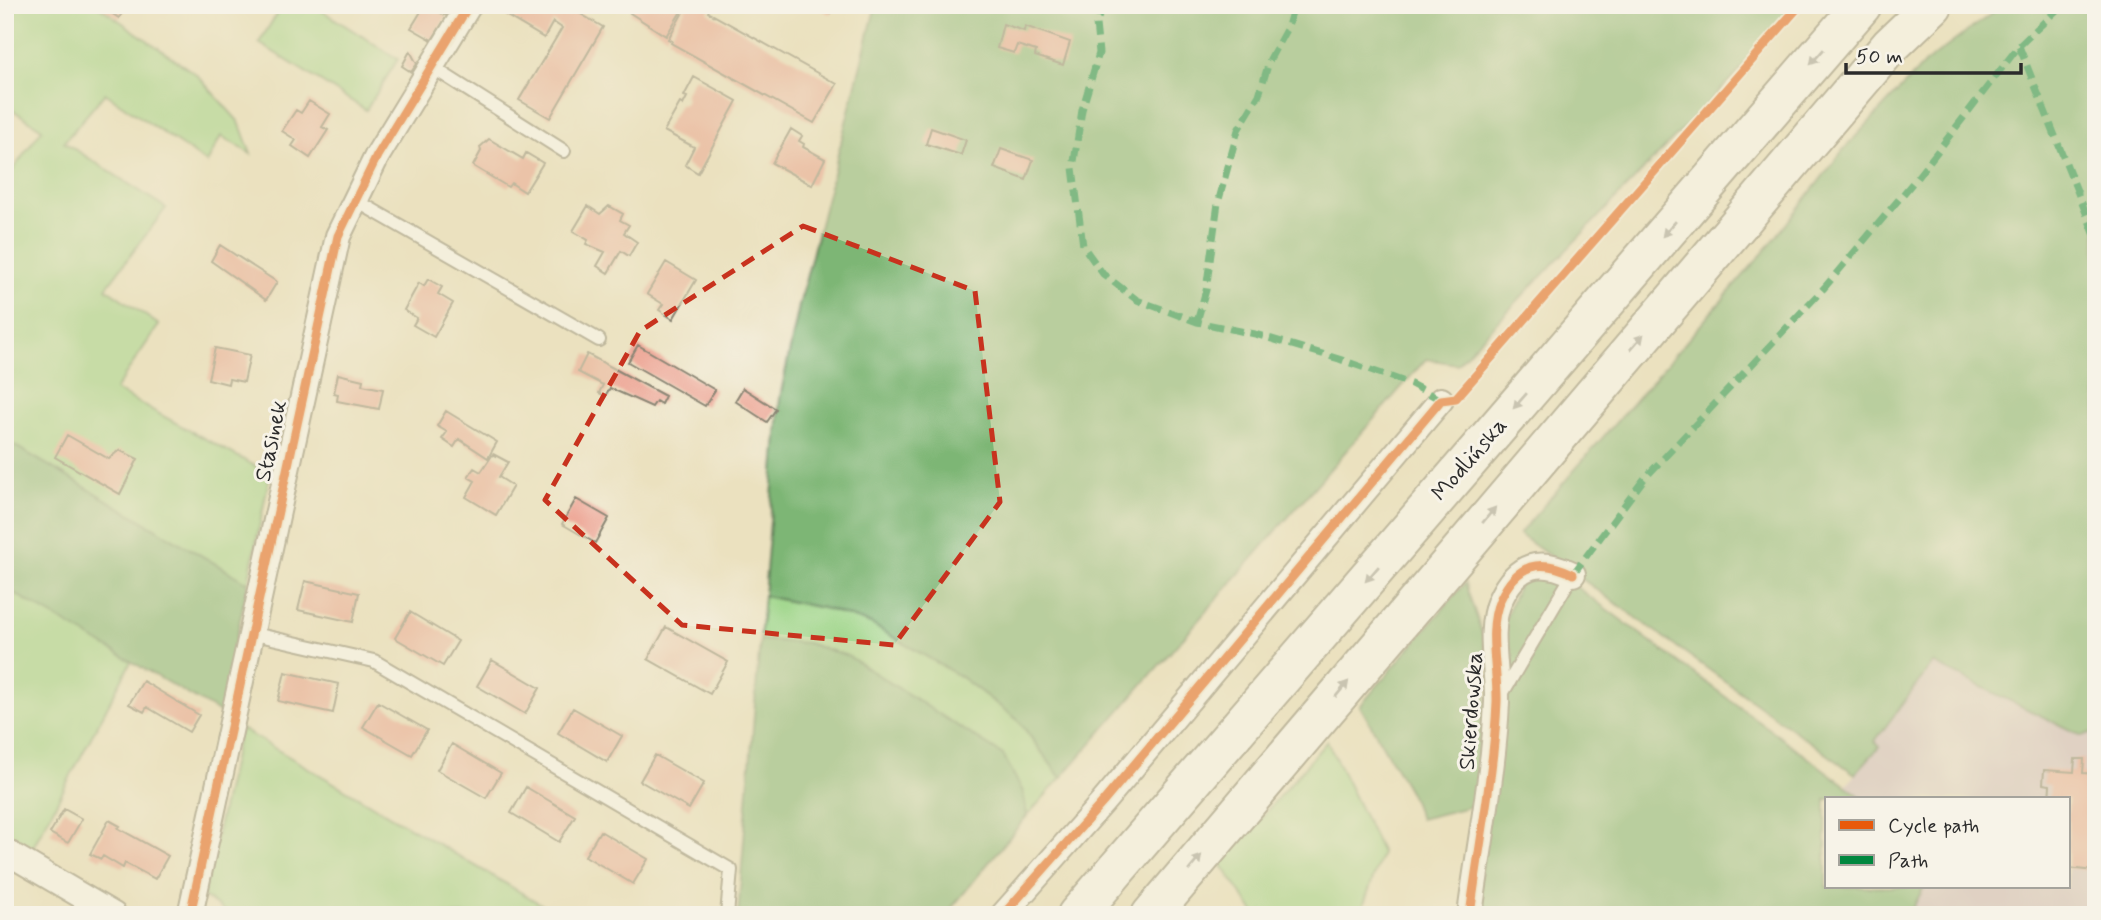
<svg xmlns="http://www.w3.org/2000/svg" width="2101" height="920" viewBox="0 0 2101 920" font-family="Mynerve,sans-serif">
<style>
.industrial{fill:#d2bdc8}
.green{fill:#9cd588;stroke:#64805a;stroke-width:2}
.forest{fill:#7db674;stroke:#547050;stroke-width:2}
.building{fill:#ec9d8c}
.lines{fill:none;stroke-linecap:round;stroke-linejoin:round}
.lane-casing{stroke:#8b8675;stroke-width:16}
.street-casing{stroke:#8b8675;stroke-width:28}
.primary-casing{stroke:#8b8675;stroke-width:42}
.lane{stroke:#fff;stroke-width:12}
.street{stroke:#fff;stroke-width:24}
.primary{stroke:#fff;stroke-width:38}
.quiet{stroke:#00873e;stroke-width:7;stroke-dasharray:14 7;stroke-linecap:butt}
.cycleway-casing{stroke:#f7f3e8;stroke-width:13}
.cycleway{stroke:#e8590c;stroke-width:9}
.oneway{fill:#a0a0a0}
.marked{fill:none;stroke:#c8321e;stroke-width:5;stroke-dasharray:14 9;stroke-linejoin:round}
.labels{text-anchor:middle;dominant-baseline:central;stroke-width:6;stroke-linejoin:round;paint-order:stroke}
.street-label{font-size:23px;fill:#2b2b2b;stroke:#f7f3e8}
</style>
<rect width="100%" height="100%" fill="#f7f3e8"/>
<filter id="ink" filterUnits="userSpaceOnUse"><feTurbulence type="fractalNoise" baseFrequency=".0143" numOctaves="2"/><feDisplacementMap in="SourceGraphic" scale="14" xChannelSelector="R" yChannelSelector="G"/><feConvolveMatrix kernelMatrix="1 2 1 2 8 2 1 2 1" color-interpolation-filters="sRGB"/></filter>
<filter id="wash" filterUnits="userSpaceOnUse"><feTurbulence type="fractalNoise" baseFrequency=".00686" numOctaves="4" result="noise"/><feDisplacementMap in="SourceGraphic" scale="28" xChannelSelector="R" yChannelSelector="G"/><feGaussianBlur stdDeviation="1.57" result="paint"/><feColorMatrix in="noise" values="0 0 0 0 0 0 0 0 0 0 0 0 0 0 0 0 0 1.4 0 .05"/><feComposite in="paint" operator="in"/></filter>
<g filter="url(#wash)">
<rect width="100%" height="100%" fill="#ebe1bf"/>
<!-- industrial -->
<path class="industrial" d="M1933 663 2082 736 2096 731V915H1909L1924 887H2068V799H1864L1846 785 1880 746 1875 741Z"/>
<!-- green -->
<path class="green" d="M5 5H97L197 75 239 122 251 154 221 136 207 163 105 93 64 142 166 208 106 288 159 325 115 390 270 474 248 583 5 440V181L42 129 5 105Z
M282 5H313L398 59 366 110 259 43Z
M9 590 132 660 31 851 5 837V595Z
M764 596 827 609 871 624 961 677 1018 720 1061 778 1027 816 1023 792 760 640Z
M240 728 544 906 541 915H230L203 896Z
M1327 741 1382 853 1360 915H1256L1221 864Z"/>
<!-- forest -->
<path class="forest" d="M876 5H1802L1457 364 1426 359 1061 778 1018 720 961 677 871 624 827 609 764 596 780 398 799 306Z
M2003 5H2096V731L2082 736 1933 663 1875 741 1880 746 1855 774 1519 534 1769 246 1844 149 1925 63Z
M5 440 248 583 220 713 5 588Z
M1539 576 1563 577 1864 799H1826V887H1924L1909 915H1477L1503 624 1519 584Z
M1465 583 1484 639 1487 690 1477 805 1420 819 1410 793 1360 706Z
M760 640 807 643 848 656 1003 755 1023 792 1027 816 946 915H738Z"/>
<g id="blocks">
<!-- building -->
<path class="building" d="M99 5H127L119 18Z
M425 5 447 16 432 40 411 28Z
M500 5H565L603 27 550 118 519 100 562 28 553 22 544 38 497 10Z
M635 5H685L666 36 630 13Z
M687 5H712L708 12 837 84 814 123 671 43 672 41 668 39Z
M812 5H834L830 14Z
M1003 24 1024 31 1025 26 1070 42 1063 65 1035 56 1036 51 1017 45 1014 53 997 48Z
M410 51 417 64 411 72 402 66Z
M694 77 737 101 698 173 685 165 694 147 664 131 680 103 683 105 687 97 684 96Z
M309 101 330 114 322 127 328 130 310 158 292 146 296 140 282 131 296 110 301 113Z
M931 128 966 140 961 155 926 144Z
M791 129 802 136 799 141 804 144 803 147 825 159 812 185 772 163Z
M489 139 523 159 526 153 543 163 525 192 511 183 508 187 473 166 481 151 480 147Z
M1001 149 1033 160 1026 180 994 168Z
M588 206 600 214 609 206 623 214 620 220 629 225 624 233 637 242 629 256 621 251 608 273 597 266 605 252 586 244 588 240 573 231Z
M220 245 277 282 266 300 211 261Z
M666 262 696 280 673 319 659 310 663 304 647 294Z
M428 279 442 287 438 294 453 303 434 337 413 325 417 318 404 310 419 283 424 286Z
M638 345 715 390 705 406 628 362Z
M215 348 250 355 244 382 229 379 228 384 208 379Z
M587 354 665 396 661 404 656 401 652 407 610 388 605 396 599 393 603 385 578 372Z
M338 374 363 380 362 385 383 389 379 409 337 401 338 394 334 393Z
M743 388 776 409 767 422 735 401Z
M446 411 497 442 488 458 459 439 454 447 442 439 447 432 437 426Z
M67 435 109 459 119 450 138 459 120 494 55 457Z
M493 454 508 462 499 477 513 486 496 515 466 497 475 481 468 477 474 468 481 472Z
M576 499 609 518 595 543 562 524Z
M305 581 359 593 353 622 298 610Z
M410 612 458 641 443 666 395 638Z
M666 627 728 662 710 694 648 659Z
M492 660 540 688 525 714 477 686Z
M285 672 339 684 333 713 278 701Z
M143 681 199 715 189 732 147 707 144 712 129 704Z
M378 702 427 730 412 755 363 727Z
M573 708 622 736 607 762 558 733Z
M452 744 501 773 486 798 437 770Z
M655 755 704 783 689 809 640 781Z
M2075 759H2084L2083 773 2096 774 2094 871 2068 868V799H2049L2050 785 2043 784 2044 770 2074 772Z
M526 787 575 816 559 842 511 813Z
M64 809 82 819 68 843 50 833Z
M109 820 120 826 118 828 168 856 155 879 125 863 123 868 103 856 101 859 90 854Z
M600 831 648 859 633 884 585 856Z"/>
</g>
</g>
<g filter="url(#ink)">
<use href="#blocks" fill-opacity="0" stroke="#8b8675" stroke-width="2"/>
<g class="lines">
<!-- lane casing -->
<g class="lane-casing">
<path id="lane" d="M432 67 564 151
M355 200 599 340
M250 633 374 661 731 870 727 915
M1502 694 1573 574"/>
</g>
<!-- street casing -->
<g class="street-casing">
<path id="street" d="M5 851 114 915
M190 915 338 236 377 156 469 5
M1003 915 1103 802 1441 400
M1470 915C1479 845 1494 771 1497 702 1498 670 1487 630 1500 600 1517 563 1540 558 1573 574"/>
</g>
<!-- primary casing -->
<g class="primary-casing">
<path id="primary" d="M1077 915 1862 5
M1151 915 1890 46 1933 5"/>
</g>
<!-- lane -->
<use href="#lane" class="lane"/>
<!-- street -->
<use href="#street" class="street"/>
<!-- primary -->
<use href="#primary" class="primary"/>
<!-- quiet -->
<path class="quiet" d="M1103 5 1096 24 1099 53 1082 110 1073 168 1083 246 1103 274 1137 300 1197 322 1255 334 1339 359 1411 384 1441 400 1448 399
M2019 46 2096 238
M1197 322 1206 290 1218 203 1238 130 1259 95 1270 59 1288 26 1294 5
M1573 574 1644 479 1824 288 1916 179 2019 46 2062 5"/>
<!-- cycleway casing -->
<g class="cycleway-casing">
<path id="cycleway" d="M190 915 338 236 377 156 469 5
M1003 915 1103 802 1441 400 1456 398 1800 5
M1470 915C1479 845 1494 771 1497 702 1498 670 1487 630 1500 600 1517 563 1540 558 1573 574"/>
</g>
<!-- cycleway -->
<use href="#cycleway" class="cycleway"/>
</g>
<!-- one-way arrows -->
<defs><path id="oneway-solid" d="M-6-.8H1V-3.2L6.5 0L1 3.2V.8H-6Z" transform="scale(1.75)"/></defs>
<g class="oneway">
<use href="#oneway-solid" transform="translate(1817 57) rotate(131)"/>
<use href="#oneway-solid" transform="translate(1669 229) rotate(131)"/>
<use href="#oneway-solid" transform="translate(1637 342) rotate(-49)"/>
<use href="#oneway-solid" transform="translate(1520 401) rotate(131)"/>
<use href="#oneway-solid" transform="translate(1489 515) rotate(-50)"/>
<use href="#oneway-solid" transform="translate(1372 574) rotate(131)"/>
<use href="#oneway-solid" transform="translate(1342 689) rotate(-50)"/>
<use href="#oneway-solid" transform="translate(1195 863) rotate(-50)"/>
</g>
</g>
<!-- marked area -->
<path d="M0 0H2101V920H0ZM803 226 975 291 1000 502 894 645 682 625 545 500 640 331Z" fill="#ebe1bf" fill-opacity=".55" fill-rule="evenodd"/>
<path class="marked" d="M803 226 975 291 1000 502 894 645 682 625 545 500 640 331Z"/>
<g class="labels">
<!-- street labels -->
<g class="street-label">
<text transform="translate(272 441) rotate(-78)">Stasinek</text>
<text transform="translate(1470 460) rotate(-49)">Modlińska</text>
<text transform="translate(1472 711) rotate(-86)">Skierdowska</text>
</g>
</g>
<!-- margin -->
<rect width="2101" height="920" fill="none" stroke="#f7f3e8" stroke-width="28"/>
<!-- legend -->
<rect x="1825" y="797" width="245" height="91" fill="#f7f3e8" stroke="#a5a39c" stroke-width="2"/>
<rect x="1839" y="820" width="35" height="10" fill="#e8590c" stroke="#a5a39c" stroke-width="2"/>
<text x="1888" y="832" font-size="21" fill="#2b2b2b">Cycle path</text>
<rect x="1839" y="855" width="35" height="10" fill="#00873e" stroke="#a5a39c" stroke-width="2"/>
<text x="1888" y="867" font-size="21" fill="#2b2b2b">Path</text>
<!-- scale -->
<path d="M1846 63v10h175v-10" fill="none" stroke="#2b2b2b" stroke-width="3.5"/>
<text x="1856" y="63" font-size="21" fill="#2b2b2b" stroke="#f7f3e8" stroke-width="5" paint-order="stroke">50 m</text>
</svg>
